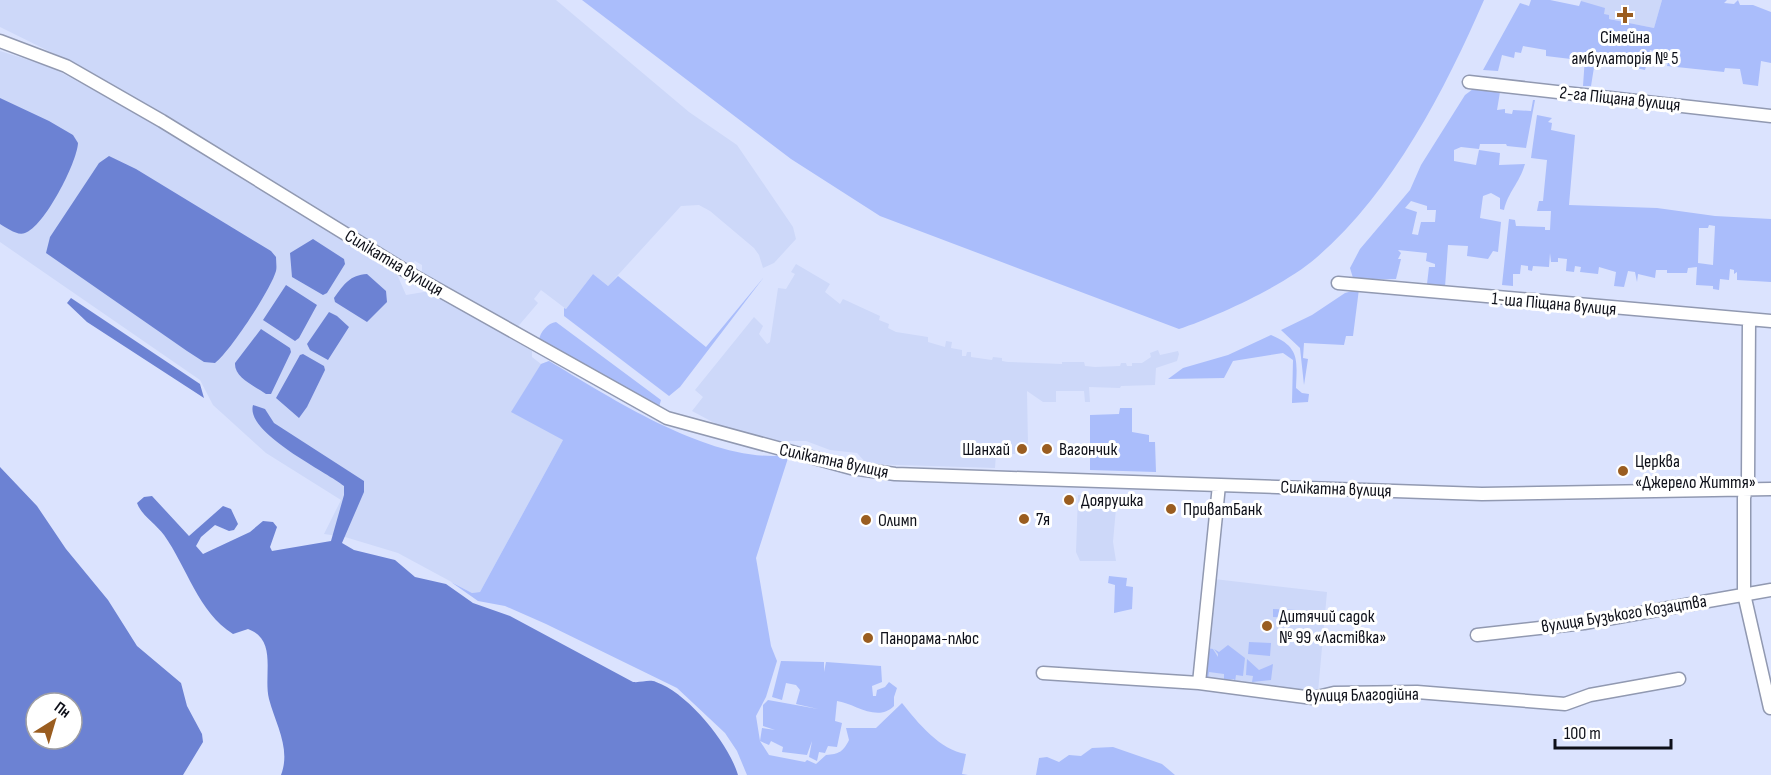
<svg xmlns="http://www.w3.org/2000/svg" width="1771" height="775" viewBox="0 0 1771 775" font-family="'Sofia Sans Condensed',sans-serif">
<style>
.built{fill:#cdd8f9}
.green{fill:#aabdfb;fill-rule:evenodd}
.water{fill:#6c82d3;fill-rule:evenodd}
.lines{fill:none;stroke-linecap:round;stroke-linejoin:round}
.minor-casing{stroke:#9199b1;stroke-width:15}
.minor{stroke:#fff;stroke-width:12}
.poi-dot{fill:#9a5d20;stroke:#fff;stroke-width:2}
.labels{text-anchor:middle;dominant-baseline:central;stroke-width:6;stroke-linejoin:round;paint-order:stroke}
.poi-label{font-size:18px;fill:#0e1019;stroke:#fff;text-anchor:start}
.street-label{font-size:18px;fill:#0e1019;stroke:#fff}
</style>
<rect width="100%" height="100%" fill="#dbe3fe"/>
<!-- built -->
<path class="built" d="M0 0H556L689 112 737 145 793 227 796 239 774 263 763 268 759 255 754 248 710 211 699 205 681 206 608 286 593 274 566 309 541 290 534 299 538 303 515 330 422 273V265L415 261 412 264 392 255 85 69 0 27Z
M1581 0H1662L1654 28 1579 13Z
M0 51 51 67 157 125 396 272 406 295 430 291 532 351V357L541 364 549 361 563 440 480 592 472 593 398 553 345 537 324 534 341 500 266 453 213 405 200 380 0 242Z
M796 264 830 284 825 292 840 304 843 299 880 316 879 320 889 324 888 328 896 332 928 337V342L945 347 946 341 952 342 951 348 962 350V356H966L967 352H971V357L992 360 993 357 1002 358V361L1008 362 1062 364V362H1084L1085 366 1095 367 1120 366 1121 363H1126L1127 366H1132V363H1142L1151 357 1150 353 1158 350 1160 355 1178 351 1179 354 1177 361 1156 368 1155 385 1121 386 1120 388 1089 387 1090 402H1085L1084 391H1056V402H1043L1027 391 1028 445 1015 446V454H996L995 468 867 464 857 453 830 450 806 441H771L722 427 692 411 703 397 695 390 754 317 763 326 759 334 767 344 770 342 778 288 786 289 795 274 791 272Z
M1078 495 1117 497 1113 542 1116 561H1080L1076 552Z
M1214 579 1327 592 1318 692 1208 679 1205 673 1211 609 1214 607Z"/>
<!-- green -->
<path class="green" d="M582 0H1484C1445 90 1391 194 1316 258 1285 285 1218 316 1179 329L880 216 791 159Z
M1531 0H1550L1579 6 1581 1 1605 8 1604 14 1609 15V19L1654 28 1662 0H1727L1724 3 1734 4 1738 0 1740 5H1753L1771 12V73V63L1761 61 1758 86 1743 84 1740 69 1725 68 1724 72 1667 66 1670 55 1650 50 1645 70 1626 66 1627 60 1596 55 1591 86H1583L1585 57 1580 56 1579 60 1546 56V50L1523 46 1521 53 1515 52 1514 58 1502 55 1498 71 1483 70 1520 3 1529 6Z
M1482 88 1500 92 1497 110 1505 109V113L1512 114 1513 110 1531 111 1533 100H1535L1526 148 1507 146 1506 144H1480L1479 149 1461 147 1454 150V161L1476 165 1479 150 1500 153 1499 165 1525 164C1519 184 1508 192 1504 210L1500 209V198L1491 193 1483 196 1480 218 1501 222 1498 252 1493 251 1488 259 1467 256 1468 246 1448 245 1445 287 1427 284 1429 267H1435V264L1426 261 1427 253 1398 250 1401 253 1398 259H1401L1396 279 1356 280 1353 278 1350 268 1360 249 1410 190 1421 165 1465 95 1473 89ZM1411 201 1427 206V210H1436L1435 222H1421L1418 235 1412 234 1417 212 1405 208Z
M1537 115 1552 118 1548 122 1552 123 1551 130 1575 135 1569 205 1657 208 1715 216 1771 219V282L1737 280V272L1734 274V270L1730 269 1729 280 1720 279 1719 290 1713 289V286L1696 285 1697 267 1688 268 1687 273H1667V270H1656L1655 278 1638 274 1637 282 1635 272 1628 271 1624 287 1614 286 1616 272 1599 267 1598 274 1580 272 1581 267 1575 266 1574 272 1566 271 1567 259 1558 258V262H1551L1550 253 1549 267 1533 266 1532 271 1528 270V266L1521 265 1520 274H1513V286L1502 285 1509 219 1515 220 1516 226 1545 227V230H1550L1551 211H1537L1539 201H1543L1547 160 1531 158ZM1709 225 1715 226 1713 265 1698 263 1699 228H1708Z
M593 274 608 286 618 276 706 347 764 277 680 387 669 396 564 316V308L566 309Z
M1359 289 1353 336H1346L1344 345 1304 343 1303 358 1308 359 1304 385 1300 348 1281 330 1312 315 1345 293Z
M556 322 661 400 659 407 539 340C540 332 548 323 556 322Z
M1271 335C1300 347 1297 360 1296 388L1302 393 1309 394 1308 402 1292 403 1293 360 1283 353 1233 361 1224 378 1168 379 1183 368 1228 355Z
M549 361C613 399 713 465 789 455L756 558 771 646 777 661 766 697 756 716 760 741 762 728 775 730 763 726V705L768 700 818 709 796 704 800 690 796 685 786 683 782 700 772 697 781 661 824 662V672L826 662 881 666 882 682 872 686 873 696H876L877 690 885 687 889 682 897 688 894 697V706C877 723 854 703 837 701L835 721 842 723 837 747 828 746 825 753 819 752 817 761 809 757 812 741 807 755 782 752 783 747 771 741 769 745 760 741 769 755 805 762 807 760 816 764 826 755C839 754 843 752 849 740L846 728H876L902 703C918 723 940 750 966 754L962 774 968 775H747L737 751 725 733 677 688 546 624 505 606 478 601 451 582 472 593 480 592 563 440 511 412 541 364Z
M1120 408H1132V432L1149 435V442H1155L1156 472 1090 470V415L1119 414Z
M1109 576 1127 578 1126 586 1133 587 1132 609 1114 613 1115 585 1108 583Z
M1273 609 1296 610 1295 618 1273 617Z
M1249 642 1271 643 1270 656 1248 654Z
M1228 645 1245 658 1243 676 1236 675 1235 682 1234 679 1224 680V674L1209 672 1208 679 1205 673 1207 648 1213 649 1218 657V654L1214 649 1219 652Z
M1247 659 1259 670 1273 664 1271 680 1252 682 1253 676 1246 675Z
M1113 747 1162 764 1175 775H1036L1039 758 1047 757 1059 762 1069 755 1081 756 1092 748Z"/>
<!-- water -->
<path class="water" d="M0 98 49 121 73 135 78 143C77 163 44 227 25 233 17 236 7 228 0 224Z
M109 156 136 169 271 251 276 257C276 262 277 267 276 271 271 289 230 352 215 363L204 362 187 351 46 253 50 237 99 163Z
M313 239 344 259 345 264 327 293 323 295 292 277 290 253Z
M367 274 386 291 387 302 367 322 335 302 334 298C344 284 350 275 367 274Z
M286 285 317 305 299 338 295 341 263 320Z
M71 298 200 384 204 398 87 322 67 303Z
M329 312 337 316 349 327 328 360 310 350 307 344Z
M261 329 290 348 291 352 271 394H266C255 386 234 378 235 363Z
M303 354 324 366 325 370 307 407 299 418 276 398 300 355Z
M253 405 265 409 274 423 364 481V492L342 543 354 550 395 560 415 577 446 584 473 603 510 616 633 682C641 683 649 679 656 682 688 693 729 744 738 775H281C291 749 276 725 269 699 263 675 278 640 248 629L233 634C198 612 187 567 164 535 156 524 141 515 137 503L144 497 152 496 189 536 223 506 231 509 238 524 234 530 229 531 215 525 201 537 196 546 203 554 250 532 263 521 273 522 277 527 270 547 272 551 331 541 344 495V486C325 471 245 433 253 405Z
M0 467 37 506 66 549 108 600 137 646 181 683 187 706 202 734 203 742 183 775H0ZM36 703H72V739H36Z"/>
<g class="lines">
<!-- minor casing -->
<g class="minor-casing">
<path id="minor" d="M0 41 66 66 162 121 414 276 667 418 851 468 895 474 1482 494 1771 489
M1469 82 1771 116
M1338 283 1771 321
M1749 321 1748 479 1744 498V594L1770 708
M1477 635 1584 623 1771 590
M1043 673 1199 683 1313 698 1334 693 1417 692 1565 704 1590 695 1679 679
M1199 683 1219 485"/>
</g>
<!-- minor -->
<use href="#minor" class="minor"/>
</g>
<!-- markers -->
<g class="poi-dot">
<path d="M1622 6h6v6h6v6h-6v6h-6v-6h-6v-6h6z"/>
<circle cx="1022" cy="449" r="6"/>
<circle cx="1047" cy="449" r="6"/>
<circle cx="1623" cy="471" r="6"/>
<circle cx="1069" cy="500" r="6"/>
<circle cx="1171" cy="509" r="6"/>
<circle cx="1024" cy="519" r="6"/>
<circle cx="866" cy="520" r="6"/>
<circle cx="1267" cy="626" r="6"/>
<circle cx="868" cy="638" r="6"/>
</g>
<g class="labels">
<!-- poi labels -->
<g class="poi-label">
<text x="1625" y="37" text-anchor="middle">Сімейна<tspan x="1625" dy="21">амбулаторія № 5</tspan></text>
<text x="1010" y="449" text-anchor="end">Шанхай</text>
<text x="1059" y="449">Вагончик</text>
<text x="1635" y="461">Церква<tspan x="1635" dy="21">«Джерело Життя»</tspan></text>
<text x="1081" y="500">Доярушка</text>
<text x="1183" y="509">ПриватБанк</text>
<text x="1036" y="519">7я</text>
<text x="878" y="520">Олимп</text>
<text x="1279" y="616">Дитячий садок<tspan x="1279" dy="21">№ 99 «Ластівка»</tspan></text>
<text x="880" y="638">Панорама-плюс</text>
</g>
<!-- street labels -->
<g class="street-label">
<text transform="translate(1620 99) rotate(6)">2-га Піщана вулиця</text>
<text transform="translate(394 263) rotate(31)">Силікатна вулиця</text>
<text transform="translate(1554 304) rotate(5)">1-ша Піщана вулиця</text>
<text transform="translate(834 461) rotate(12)">Силікатна вулиця</text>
<text transform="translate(1336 489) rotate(2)">Силікатна вулиця</text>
<text transform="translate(1624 614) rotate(-9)">вулиця Бузького Козацтва</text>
<text transform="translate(1362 695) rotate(-1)">вулиця Благодійна</text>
</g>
</g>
<!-- north arrow -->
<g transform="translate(54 721) rotate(37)"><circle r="28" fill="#ffffff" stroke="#9f9fa3" stroke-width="1.5"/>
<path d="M0-4.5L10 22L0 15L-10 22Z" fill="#9a5d20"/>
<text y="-9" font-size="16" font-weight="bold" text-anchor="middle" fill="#0e1019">Пн</text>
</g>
<!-- scale -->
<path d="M1555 739v9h116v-9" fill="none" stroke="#0e1019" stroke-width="3"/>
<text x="1564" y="739" font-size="18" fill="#0e1019" stroke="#ffffff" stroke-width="4.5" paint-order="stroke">100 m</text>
</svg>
